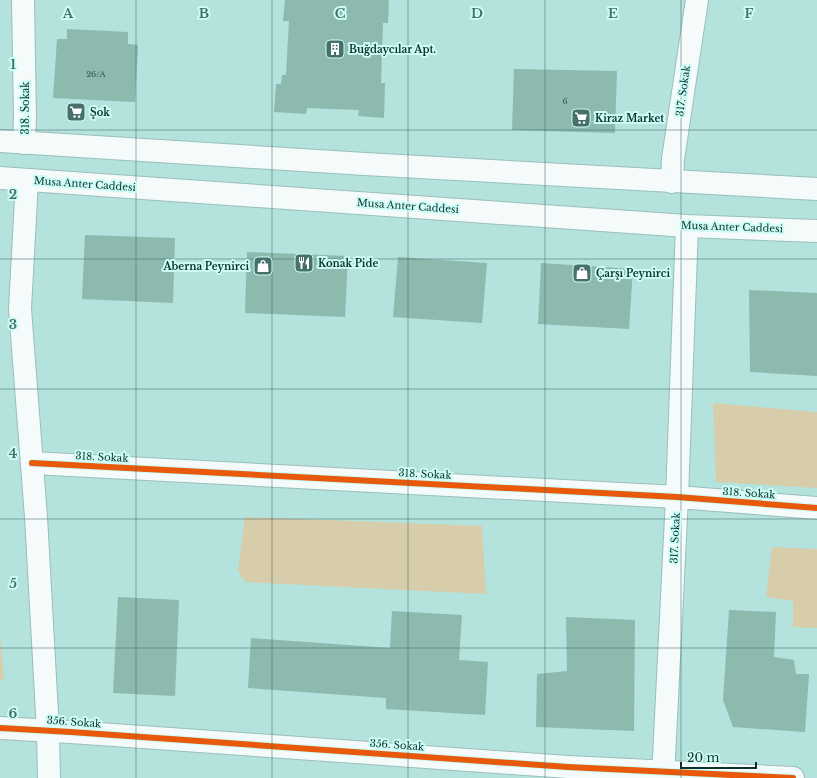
<svg xmlns="http://www.w3.org/2000/svg" width="817" height="778" viewBox="0 0 817 778" font-family="'Libre Baskerville',serif">
<style>
.green{fill:#d8cdaa}
.building{fill:#8cbaae}
.lines{fill:none;stroke-linecap:round;stroke-linejoin:round}
.street-casing{stroke:#9abfba;stroke-width:24}
.secondary-casing{stroke:#9abfba;stroke-width:24}
.street{stroke:#f4fbfa;stroke-width:22}
.secondary{stroke:#f4fbfa;stroke-width:22}
.cycleway-casing{stroke:#cbfcf5;stroke-width:8}
.cycleway{stroke:#e8590c;stroke-width:6}
.grid{fill:none;stroke:#47706b;stroke-width:1;stroke-opacity:0.55}
.labels{text-anchor:middle;dominant-baseline:central;stroke-width:4;stroke-linejoin:round;paint-order:stroke}
.number-label{font-size:8px;fill:#2d544e}
.poi-label{font-size:10px;font-weight:bold;fill:#0d322e;stroke:#cbfcf5;text-anchor:start}
.street-label{font-size:10px;fill:#0d322e;stroke:#cbfcf5}
.grid-label{font-size:13px;text-anchor:middle;font-weight:bold;fill:#47706b;stroke:#cbfcf5;stroke-width:4;stroke-linejoin:round;paint-order:stroke}
</style>
<rect width="100%" height="100%" fill="#b4e2dc"/>
<!-- green -->
<path class="green" d="M713 403 817 412V488L716 482Z
M245 517 482 526 486 594 245 582 238 570Z
M772 547 817 549V628L793 627V601L766 597Z
M0 635 4 679H0Z"/>
<!-- building -->
<path class="building" d="M285 0H389L388 23H383L381 83H385L384 118 358 116 359 110 307 108 306 114 274 112 276 84H281L282 75H286L289 21H283Z
M67 29 128 32V44L138 45 135 102 53 98 57 39H67Z
M514 69 617 71 615 133 512 130Z
M85 235 175 238 173 303 82 299Z
M247 252 348 256 345 317 245 313Z
M398 257 487 263 482 323 393 317Z
M541 263 633 269 629 329 538 324Z
M749 290 817 293V376L750 372Z
M118 597 179 600 175 696 113 693Z
M729 610 776 612 774 657 794 660 796 674H809L805 732 733 727 723 700Z
M392 611 462 615 459 660 488 662 485 715 386 709V698L248 688 251 638 390 648Z
M566 617 635 620 634 731 536 727 537 674 567 671Z"/>
<g class="lines">
<!-- street casing -->
<g class="street-casing">
<path id="street" d="M23 0 25 117 24 143
M27 180 20 309 36 517 48 731 49 778
M672 182 673 159 697 0
M32 463 677 497 817 508
M0 728 71 732 568 767 793 778
M663 778 677 497 687 226"/>
</g>
<!-- secondary casing -->
<g class="secondary-casing">
<path id="secondary" d="M0 141 365 164 817 189
M0 178 687 226 817 231"/>
</g>
<!-- street -->
<use href="#street" class="street"/>
<!-- secondary -->
<use href="#secondary" class="secondary"/>
<!-- cycleway casing -->
<g class="cycleway-casing">
<path id="cycleway" d="M32 463 677 497 817 508
M0 728 71 732 568 767 793 778"/>
</g>
<!-- cycleway -->
<use href="#cycleway" class="cycleway"/>
</g>
<!-- grid -->
<path class="grid" d="M136 0V778M272 0V778M408 0V778M545 0V778M681 0V778M0 130H817M0 259H817M0 389H817M0 519H817M0 648H817"/>
<!-- icons -->
<defs>
<g id="building-square" transform="scale(1)"><rect x="-9" y="-9" width="18" height="18" rx="4" fill="#47706b" stroke="#cbfcf5"/><path d="M-4-6H4V6H1V3H-1V6H-4ZM-2.5-4.3h1.7v1.8h-1.7ZM.8-4.3h1.7v1.8H.8ZM-2.5-1h1.7V.8h-1.7ZM.8-1h1.7V.8H.8Z" fill="#fff"/></g>
<g id="supermarket-square" transform="scale(1)"><rect x="-9" y="-9" width="18" height="18" rx="4" fill="#47706b" stroke="#cbfcf5"/><path d="M-6-5.5h2.5l.6 2H6L4.5 2H-2.5L-4.4-4H-6ZM-1.5 3.2a1.3 1.3 0 1 0 .1 0ZM3 3.2a1.3 1.3 0 1 0 .1 0Z" fill="#fff"/></g>
<g id="restaurant-square" transform="scale(1)"><rect x="-9" y="-9" width="18" height="18" rx="4" fill="#47706b" stroke="#cbfcf5"/><path d="M-5-6h1v4h1v-4h1v4h1v-4h1v5L-1.5 .5V6h-2V.5L-5-1ZM5-6V6H3V1.5H1.5Q1.5-4 5-6Z" fill="#fff"/></g>
<g id="shop-square" transform="scale(1)"><rect x="-9" y="-9" width="18" height="18" rx="4" fill="#47706b" stroke="#cbfcf5"/><path d="M-5-2.5h2.3a2.7 3.5 0 0 1 5.4 0H5L5.5 6h-11ZM-1.5-2.5h3a1.5 2.3 0 0 0-3 0Z" fill="#fff"/></g>
</defs>
<g fill-rule="evenodd">
<use href="#building-square" x="335" y="49"/>
<use href="#supermarket-square" x="76" y="112"/>
<use href="#supermarket-square" x="581" y="118"/>
<use href="#restaurant-square" x="304" y="263"/>
<use href="#shop-square" x="263" y="266"/>
<use href="#shop-square" x="582" y="273"/>
</g>
<g class="labels">
<!-- number labels -->
<g class="number-label">
<text x="96" y="74">26/A</text>
<text x="565" y="101">6</text>
</g>
<!-- poi labels -->
<g class="poi-label">
<text x="349" y="49">Buğdaycılar Apt.</text>
<text x="90" y="112">Şok</text>
<text x="595" y="118">Kiraz Market</text>
<text x="318" y="263">Konak Pide</text>
<text x="249" y="266" text-anchor="end">Aberna Peynirci</text>
<text x="596" y="273">Çarşı Peynirci</text>
</g>
<!-- street labels -->
<g class="street-label">
<text transform="translate(683 91) rotate(-82)">317. Sokak</text>
<text transform="translate(25 108) rotate(-90)">318. Sokak</text>
<text transform="translate(85 184) rotate(4)">Musa Anter Caddesi</text>
<text transform="translate(408 206) rotate(4)">Musa Anter Caddesi</text>
<text transform="translate(732 227) rotate(2)">Musa Anter Caddesi</text>
<text transform="translate(102 457) rotate(3)">318. Sokak</text>
<text transform="translate(425 474) rotate(3)">318. Sokak</text>
<text transform="translate(749 493) rotate(4)">318. Sokak</text>
<text transform="translate(675 538) rotate(-87)">317. Sokak</text>
<text transform="translate(74 722) rotate(4)">356. Sokak</text>
<text transform="translate(397 745) rotate(4)">356. Sokak</text>
</g>
</g>
<g class="grid-label">
<text x="68" y="18">A</text>
<text x="204" y="18">B</text>
<text x="340" y="18">C</text>
<text x="477" y="18">D</text>
<text x="613" y="18">E</text>
<text x="749" y="18">F</text>
<text x="13" y="69">1</text>
<text x="13" y="199">2</text>
<text x="13" y="329">3</text>
<text x="13" y="458">4</text>
<text x="13" y="588">5</text>
<text x="13" y="718">6</text>
</g>
<!-- scale -->
<path d="M681 762v6h75v-6" fill="none" stroke="#0d322e" stroke-width="2"/>
<text x="687" y="762" font-size="12" fill="#0d322e" stroke="#cbfcf5" stroke-width="3" paint-order="stroke">20 m</text>
</svg>
